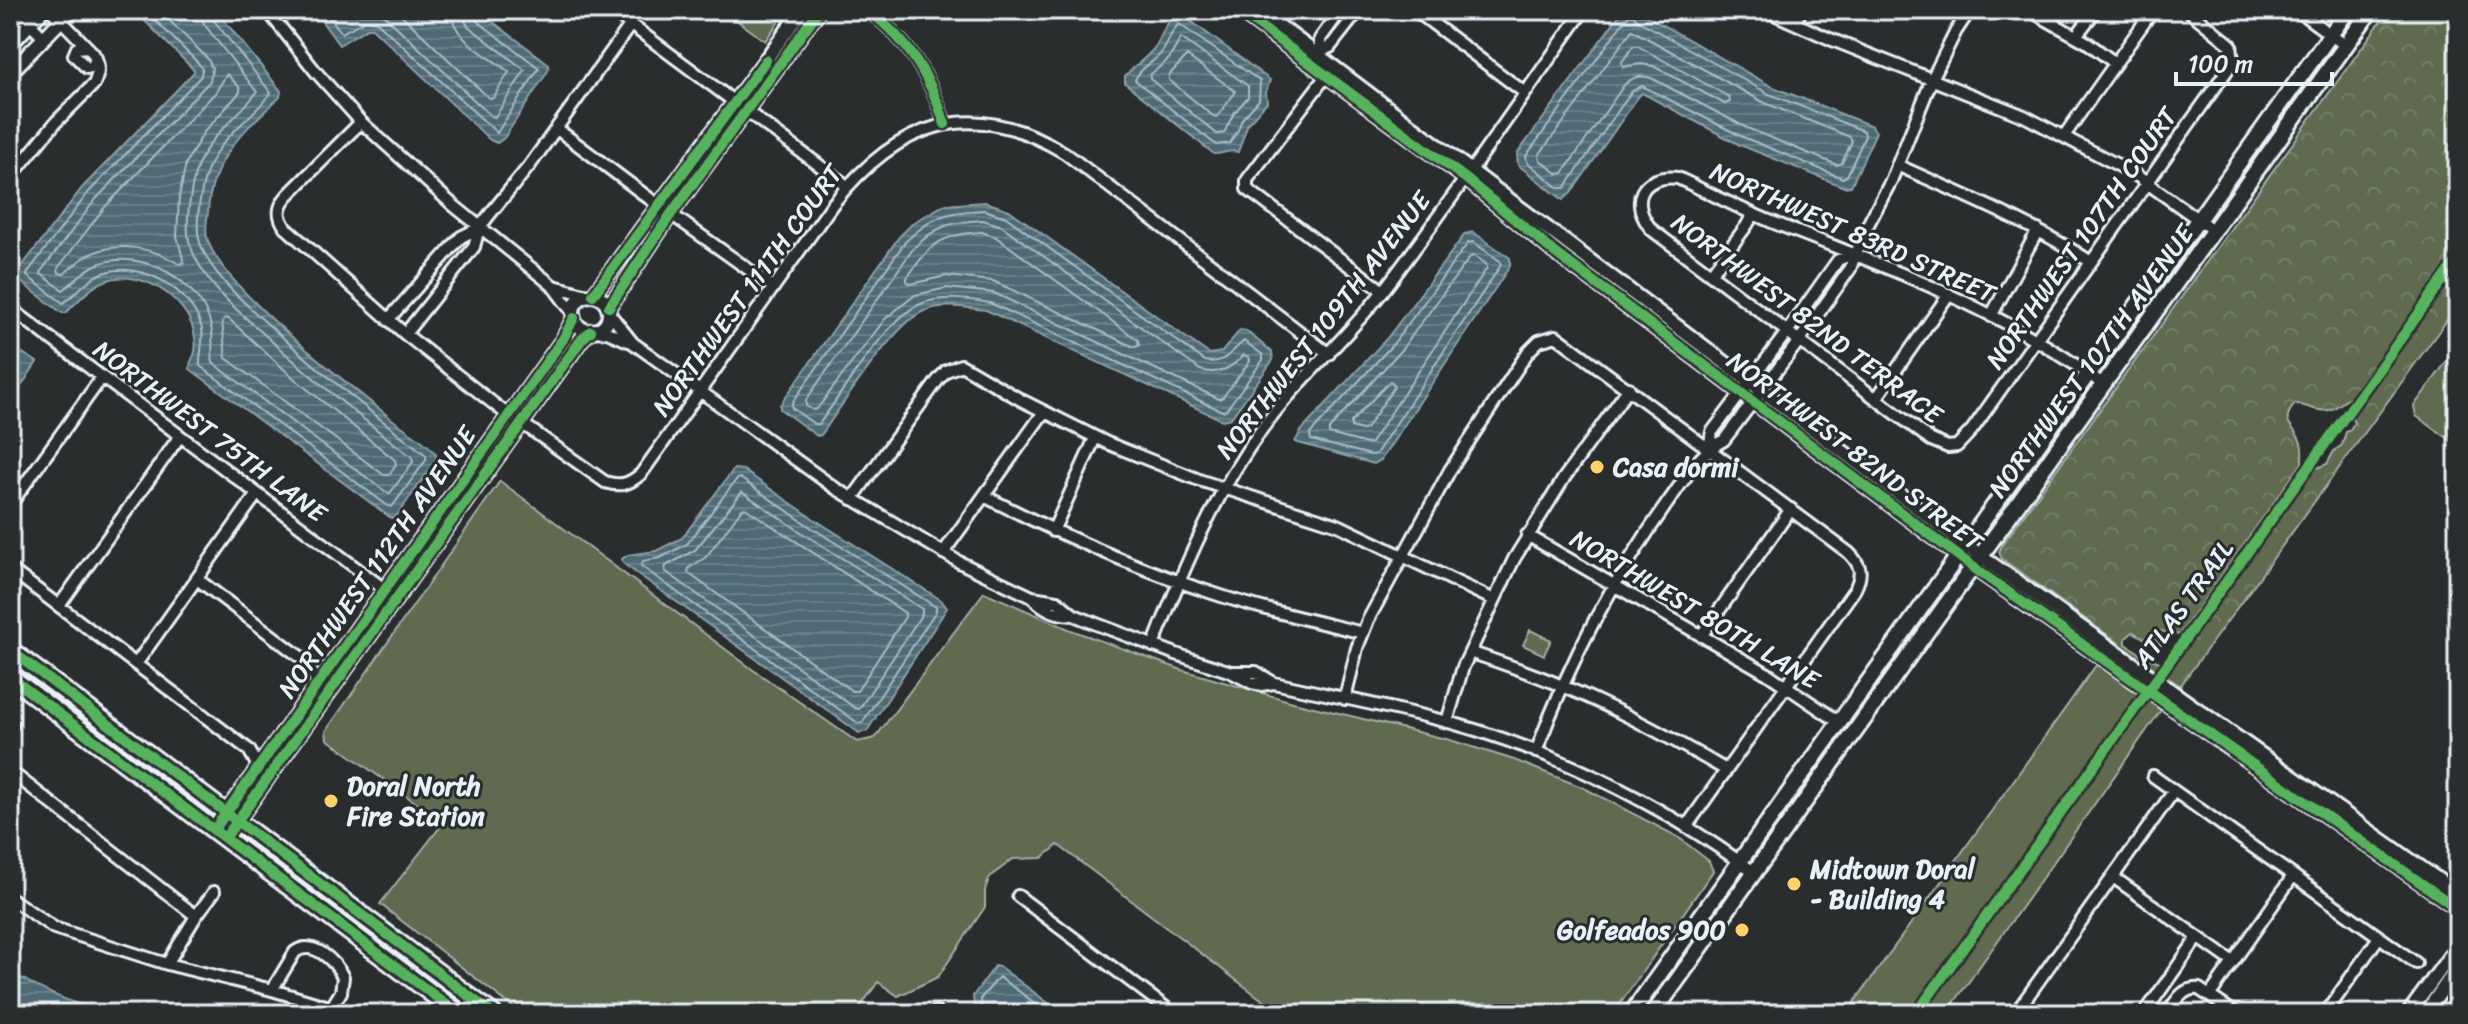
<svg xmlns="http://www.w3.org/2000/svg" width="2468" height="1024" viewBox="0 0 2468 1024" font-family="Sriracha,sans-serif">
<style>
.green{fill:#5e6a51;stroke:#a3aea4;stroke-width:2}
.forest{fill:url(#forest-crowns);stroke:#a3aea4;stroke-width:2}
.water{fill:url(#water-rules);stroke:#8da0a9;stroke-width:2}
.lines{fill:none;stroke-linecap:round;stroke-linejoin:round}
.shore{stroke:#abbbc4;stroke-width:2}
.minor-casing{stroke:#e8f1f8;stroke-width:16}
.tertiary-casing{stroke:#e8f1f8;stroke-width:18}
.secondary-casing{stroke:#e8f1f8;stroke-width:20}
.primary-casing{stroke:#e8f1f8;stroke-width:22}
.minor{stroke:#2a2d2e;stroke-width:10}
.tertiary{stroke:#2a2d2e;stroke-width:12}
.secondary{stroke:#2a2d2e;stroke-width:14}
.primary{stroke:#2a2d2e;stroke-width:16}
.cycleway-casing{stroke:#2a2d2e;stroke-width:15}
.cycleway{stroke:#56b35d;stroke-width:10}
.poi-dot{fill:#ffd166;stroke:#2a2d2e;stroke-width:3}
.labels{text-anchor:middle;dominant-baseline:central;stroke-width:6;stroke-linejoin:round;paint-order:stroke}
.street-label{font-size:26px;fill:#e8f1f8;stroke:#2a2d2e}
.poi-label{font-size:26px;font-weight:bold;fill:#e8f1f8;stroke:#2a2d2e;text-anchor:start}
</style>
<defs>
<pattern id="forest-crowns" width="20" height="18" patternUnits="userSpaceOnUse" patternTransform="scale(2)"><rect width="20" height="18" fill="#5e6a51"/><path d="M2 6a3 3 0 1 1 6 0M12 15a3 3 0 1 1 6 0" fill="none" stroke="#75806b"/></pattern>
<pattern id="water-rules" width="6" height="5" patternUnits="userSpaceOnUse" patternTransform="scale(2)"><rect width="6" height="5" fill="#506a75"/><path d="M0 2.5h6" fill="none" stroke="#698089"/></pattern>
</defs>
<rect width="100%" height="100%" fill="#2a2d2e"/>
<filter id="ink" filterUnits="userSpaceOnUse"><feTurbulence type="fractalNoise" baseFrequency=".0125" numOctaves="2"/><feDisplacementMap in="SourceGraphic" scale="16" xChannelSelector="R" yChannelSelector="G"/><feConvolveMatrix kernelMatrix="1 2 1 2 8 2 1 2 1" color-interpolation-filters="sRGB"/></filter>
<g filter="url(#ink)">
<!-- green -->
<path class="green" d="M723 10H787L765 41Z
M2458 346V445L2416 416 2414 406Z
M500 481 752 669 857 742 875 738 984 592 1071 630 1182 670 1293 702 1450 740 1514 760 1584 788 1678 837 1709 861 1713 871 1613 1014H1281L1058 845 1042 858 1013 859 990 877 985 890V907L938 977 898 996 878 982 855 1014H522L380 904 440 827 437 818 327 739 326 731Z
M1530 630 1551 640 1544 655 1523 645Z
M2097 664 2161 710 1946 1014H1846Z"/>
<!-- forest -->
<path class="forest" d="M2389 10H2458V183L2455 188 2458 197V247L2351 398C2343 400 2341 404 2334 408 2321 415 2308 405 2295 404 2278 424 2295 424 2301 443 2303 449 2302 456 2302 463L2179 635 2160 631 2156 635 2161 645H2156L2133 632 2126 638V644L2144 656 2162 663 2156 670 2002 559 1999 552 2002 545Z
M2458 265V305L2180 686 2164 674 2306 478 2314 469 2327 464 2334 451 2342 445 2346 432 2350 430 2354 423 2351 416Z"/>
<!-- water -->
<path class="water" d="M134 10H216L281 91 280 97C243 131 211 159 208 212 207 219 205 230 207 237 217 284 347 383 388 416 403 429 424 439 436 454V461L395 518H391L190 369C189 360 194 359 195 351 196 346 195 337 194 332 186 297 139 267 105 281 91 286 77 302 66 313H62L17 279 16 274 82 188 194 72V70Z
M318 10H477L549 64 548 71 504 138 497 143 490 140 372 28H367L339 45 315 12Z
M1623 10H1636L1773 87 1872 126 1876 132 1851 186 1844 187 1740 145 1642 93 1638 97 1571 193 1563 200 1518 165 1517 154Z
M1180 13 1270 80 1266 92 1267 102 1248 123 1238 152C1230 149 1223 154 1214 154L1125 83V76C1134 66 1152 54 1157 44 1164 32 1166 18 1180 13Z
M985 202 1009 210 1209 354 1222 352 1240 330 1246 331 1272 352 1273 360 1231 418 1222 420 986 310C966 308 944 303 924 311 894 323 842 406 821 435L817 436 780 409V405L899 237 914 222 944 205Z
M1473 232 1510 258V266L1381 460 1374 464 1295 442 1301 431 1388 337 1465 234Z
M10 345 37 362 10 403Z
M734 469 743 470 814 519 941 600 947 608 867 731 859 733 624 564 622 559 628 555 656 551 682 538Z
M995 966 1000 967 1063 1014H975L973 996Z
M10 971C46 994 73 1004 114 1014H10Z"/>
<g class="lines">
<!-- shore -->
<path class="shore" d="M145 10 199 64 202 69 201 76 88 193 28 272 27 276 63 303C76 295 87 278 103 273 141 260 192 289 202 329 204 342 199 355 200 366L388 506 392 507 426 460V455C373 414 321 373 271 327 247 305 207 272 199 239 195 223 201 188 207 172 219 136 251 120 271 93L212 18 210 10
M159 10 208 59 212 68 210 81 96 199 42 270 41 274 63 290C74 282 84 269 98 264 142 248 200 280 211 326 214 338 211 351 213 363L386 492 390 493 413 462 412 457C362 419 313 379 266 336 237 310 200 281 189 241 185 224 191 186 197 168 209 134 238 118 257 92L204 24 200 10
M324 10 342 33 365 20 377 22 497 133 539 68 476 20 473 10
M373 10 384 15 491 116 495 117 525 70 468 26 464 19 463 10
M396 10 489 98H493L509 72C488 55 452 40 451 10
M1632 14 1639 21 1769 94 1864 131 1865 136 1847 176 1842 178 1743 137 1642 86 1631 92 1565 188H1559L1527 162 1526 156 1628 16Z
M1179 24 1260 81 1259 100 1242 119 1238 130 1230 143 1216 145 1135 80C1140 67 1154 63 1162 52 1169 43 1170 32 1179 24Z
M1632 30 1765 103 1850 137 1852 141 1842 163 1837 165 1747 128 1651 78C1640 74 1632 77 1624 85L1563 173 1558 174 1540 160 1539 155Z
M1181 38 1248 86V97L1234 113 1224 133 1217 134 1150 79V75L1169 59Z
M1633 46H1638L1729 97 1730 102 1725 104 1653 66 1641 64 1623 67 1622 62Z
M1187 56 1235 91 1234 94 1217 117 1213 116 1169 80V75Z
M227 74 240 88V92L204 132 186 163 179 198 177 236 184 263 179 264C154 248 117 240 89 255 80 259 72 267 64 274L59 273 58 268 105 207 215 93Z
M984 210 1006 217 1205 361C1225 365 1230 352 1244 341L1263 355V360L1226 410 1222 411 990 303C968 299 944 296 923 303 888 315 842 394 819 424H814L792 408V403L905 242C933 215 947 212 984 210Z
M983 220 1002 226 1200 370C1220 376 1231 368 1244 355L1249 357 1250 361 1223 397 1219 399 994 293 947 288 915 295 885 319 817 409 813 410 806 406V400L913 249C937 225 950 222 983 220Z
M982 232 996 237 1138 340 1139 346 1134 347 993 281 946 276 911 284 907 282V278C930 245 940 234 982 232Z
M1473 242 1500 261 1501 265 1376 454 1371 455 1311 440 1310 434 1394 343 1468 243Z
M1475 256 1486 264 1487 268 1371 443 1367 444 1329 434V429L1402 349 1470 257Z
M225 318 229 319 296 380 395 460 396 464 389 475H384L226 358 222 322Z
M1390 381 1393 383 1394 387 1366 429 1362 430 1351 427V422Z
M740 478 809 526 936 607V611L862 723H858L641 566 643 561 660 558 687 544 736 480Z
M742 492 804 534 922 609V614L859 709 855 708 665 571 666 566 695 550Z
M745 508 905 613V617L857 691H852L688 573 689 568 706 557 741 510Z
M982 1014 981 998 999 977 1050 1014"/>
<!-- minor casing -->
<g class="minor-casing">
<path id="minor" d="M16 10 44 38
M267 10 316 72 361 122 453 205 552 285 573 313
M611 10 847 186
M867 10C908 39 930 76 945 124
M1415 10 1525 93
M1765 10 1830 39 2024 116 2133 173 2214 231
M2029 10 2088 43 2115 63
M2297 10 2346 46
M1795 23 1801 10
M2076 36 2096 10
M87 47 77 48 74 55 87 68 93 66 96 58
M1320 51V39L1341 10
M1312 60 1320 51 1330 47 1359 10
M1326 76 1247 180V189L1383 291
M361 122 287 196C278 207 277 215 285 227L405 334 508 415
M557 129 658 205
M2064 136 2153 10
M1897 165C1963 195 2030 222 2091 262
M10 178 56 122 94 84C99 73 100 64 93 53L51 10
M671 214 773 287
M1711 274 1747 225 1753 214
M554 286 587 295
M10 308 384 589
M609 313 633 343 835 488 959 562 1032 597 1057 601 1074 615 1099 625 1176 654 1231 672 1252 683 1261 685 1274 683C1324 694 1375 704 1424 716 1540 743 1660 802 1755 873
M1991 316 2038 230
M388 320 461 237 479 228 494 209 530 165 631 24
M595 331 607 332 628 341
M405 334 474 247 479 228
M2104 385C2004 310 1887 267 1772 222 1740 209 1709 193 1678 178 1641 174 1628 202 1652 230L1931 440 1948 447 1957 446 1972 430 2228 69 2233 61 2231 45 2188 10
M1876 399 1949 294
M523 424 605 482C621 487 629 484 641 474L832 205C897 123 970 95 1065 153L1329 354
M1709 448 1712 432 1787 332 1838 260 1855 253
M984 496C1059 534 1135 568 1215 594 1263 610 1314 621 1363 633
M852 499 938 380 946 371 961 365 1021 400 1107 443 1199 480 1338 525 1494 600
M10 505 102 377
M1053 531 1095 438
M1527 535 1768 674 1839 722
M943 553 1044 412
M10 569 249 750 259 768
M197 579 307 662 317 683
M1033 598C1046 610 1056 615 1074 615
M59 606 180 436
M1701 636 1791 509
M1153 646C1183 570 1214 495 1262 429 1299 378 1348 338 1386 287 1455 197 1518 102 1584 10
M1470 652C1501 663 1532 673 1562 686 1619 709 1673 739 1726 770
M136 664 257 494
M1232 672H1256L1274 683
M1345 699 1357 648 1368 620 1450 470 1528 352 1539 341 1556 336 1849 553C1861 565 1863 573 1855 589L1686 827
M1447 722 1463 667 1514 559 1564 478 1629 388
M10 727 12 725
M1536 752C1571 657 1612 581 1671 498 1686 477 1700 452 1724 440L1799 341 1850 269 1862 236 1891 181 1932 79 1956 31 1970 10
M10 771 196 916
M2153 776 2416 963
M2113 877 2233 962
M1018 896 1174 1014
M10 898 54 928 167 964 272 990 352 1014
M167 964 196 916 214 892
M272 990 295 952C313 939 335 961 343 977L341 992 331 1008
M2210 995 2293 876
M935 1014 936 1012
M2015 1014 2174 791
M2144 1014 2198 937
M2167 1014C2176 1002 2182 987 2199 989L2236 1014
M2325 1014 2379 937"/>
</g>
<!-- tertiary casing -->
<g class="tertiary-casing">
<path id="tertiary" d="M1238 10 1465 178 1554 252 1981 573 2458 909
M1258 10 1989 562 2458 894
M10 45 43 10
M10 73 71 10
M593 295 802 10
M573 313a18 18 0 1 1 36 0a18 18 0 1 1-36 0Z
M609 307 671 214 819 10
M214 830 563 339 574 318
M225 838 582 339 591 331
M2408 1014 2458 945
M2425 1014 2458 967"/>
</g>
<!-- secondary casing -->
<g class="secondary-casing">
<path id="secondary" d="M1631 1014 2348 10
M1653 1014 2371 10"/>
</g>
<!-- primary casing -->
<g class="primary-casing">
<path id="primary" d="M10 650 493 1014
M10 677 459 1014"/>
</g>
<!-- minor -->
<use href="#minor" class="minor"/>
<!-- tertiary -->
<use href="#tertiary" class="tertiary"/>
<!-- secondary -->
<use href="#secondary" class="secondary"/>
<!-- primary -->
<use href="#primary" class="primary"/>
<!-- cycleway casing -->
<g class="cycleway-casing">
<path id="cycleway" d="M867 10C908 39 930 76 945 124
M1238 10 1465 178 1554 252 1981 573 2458 909
M593 295 766 60
M609 307 671 214 819 10
M10 650 493 1014
M10 677 459 1014
M214 830 563 339 574 318
M225 838 582 339 591 331
M1916 1014 2458 259"/>
</g>
<!-- cycleway -->
<use href="#cycleway" class="cycleway"/>
</g>
</g>
<!-- markers -->
<g class="poi-dot">
<circle cx="1597" cy="467" r="8"/>
<circle cx="331" cy="801" r="8"/>
<circle cx="1794" cy="884" r="8"/>
<circle cx="1742" cy="930" r="8"/>
</g>
<g class="labels">
<!-- street labels -->
<g class="street-label">
<text transform="translate(1853 232) rotate(24)">NORTHWEST 83RD STREET</text>
<text transform="translate(2081 238) rotate(-55)">NORTHWEST 107TH COURT</text>
<text transform="translate(747 290) rotate(-54)">NORTHWEST 111TH COURT</text>
<text transform="translate(1807 318) rotate(37)">NORTHWEST 82ND TERRACE</text>
<text transform="translate(1323 325) rotate(-52)">NORTHWEST 109TH AVENUE</text>
<text transform="translate(2091 361) rotate(-54)">NORTHWEST 107TH AVENUE</text>
<text transform="translate(210 431) rotate(37)">NORTHWEST 75TH LANE</text>
<text transform="translate(1855 451) rotate(37)">NORTHWEST 82ND STREET</text>
<text transform="translate(377 562) rotate(-55)">NORTHWEST 112TH AVENUE</text>
<text transform="translate(2183 604) rotate(-54)">ATLAS TRAIL</text>
<text transform="translate(1695 609) rotate(31)">NORTHWEST 80TH LANE</text>
</g>
<!-- poi labels -->
<g class="poi-label">
<text x="1613" y="467">Casa dormi</text>
<text x="347" y="786">Doral North<tspan x="347" dy="30">Fire Station</tspan></text>
<text x="1810" y="869">Midtown Doral<tspan x="1810" dy="30">- Building 4</tspan></text>
<text x="1726" y="930" text-anchor="end">Golfeados 900</text>
</g>
</g>
<!-- margin -->
<rect width="2468" height="1024" fill="none" stroke="#2a2d2e" stroke-width="40"/>
<rect x="20" y="20" width="2428" height="984" fill="none" stroke="#e8f1f8" stroke-width="3" filter="url(#ink)"/>
<!-- scale -->
<path d="M2176 72v12h156v-12" fill="none" stroke="#e8f1f8" stroke-width="4"/>
<text x="2188" y="72" font-size="24" fill="#e8f1f8" stroke="#2a2d2e" stroke-width="6" paint-order="stroke">100 m</text>
</svg>
